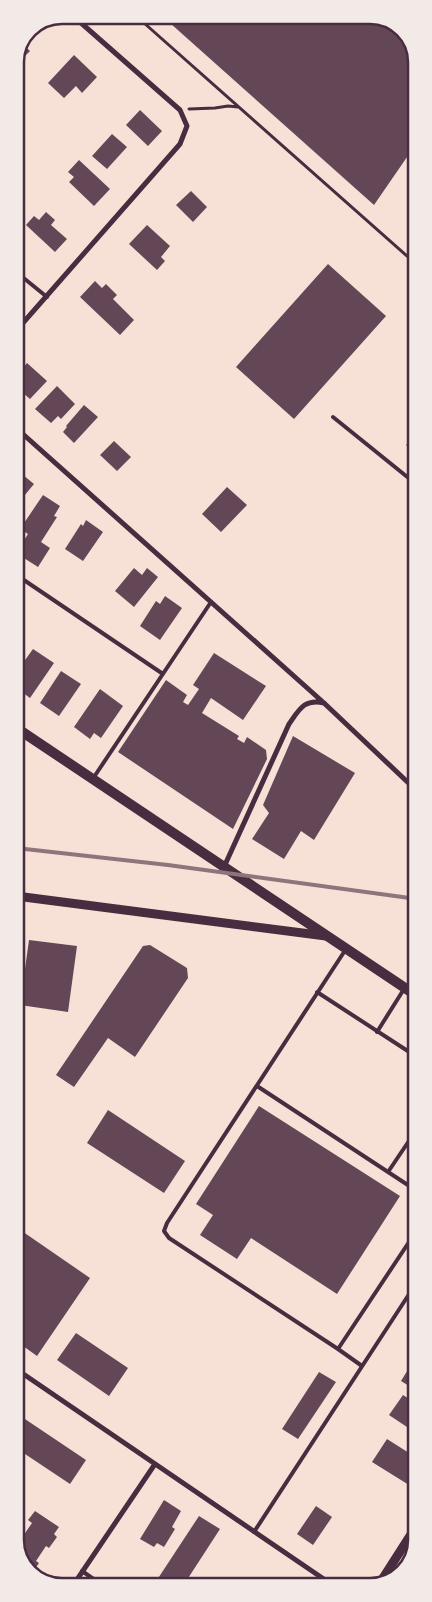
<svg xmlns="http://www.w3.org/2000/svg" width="432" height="1602" viewBox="0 0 432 1602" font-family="'Work Sans',sans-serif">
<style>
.building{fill:#644757}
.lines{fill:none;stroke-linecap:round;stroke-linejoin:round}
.path{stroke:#4a2c40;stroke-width:3}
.service{stroke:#4a2c40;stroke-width:4}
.minor{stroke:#4a2c40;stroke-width:5}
.tertiary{stroke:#4a2c40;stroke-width:9}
.secondary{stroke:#4a2c40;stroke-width:10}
.rail{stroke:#8f747c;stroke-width:4}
.rim{fill:none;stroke:#4a2c40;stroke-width:2.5}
</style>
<rect width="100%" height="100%" fill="#f7e1d7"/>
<!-- building -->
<path class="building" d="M161 15H376L401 27 416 53V144L374 205Z
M43 23 44 25 24 45 30 51 15 66V62L29 29Z
M74 55 97 77 82 93 76 86 64 98 48 83Z
M140 110 162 131 148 146 126 125Z
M112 134 127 147 107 169 92 156Z
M79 160 110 189 94 206 69 182 74 177 68 172Z
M191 191 207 207 193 222 176 205Z
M46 212 55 220 51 225 67 239 55 252 26 225 34 216 39 220Z
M147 225 170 246 161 257 165 261 157 270 129 244Z
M328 264 386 316 294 419 236 367Z
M95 281 102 288 106 284 117 295 113 299 134 320 120 335 80 297Z
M27 363 47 381 30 399 15 386V377Z
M57 386 75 404 61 419 58 416 51 423 35 409Z
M84 405 98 417 74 443 63 432 67 427 66 426Z
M416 433V454L406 445Z
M114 441 131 457 117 471 100 455Z
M17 470 34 484 15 507V473Z
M227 487 247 505 221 532 202 514Z
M43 495 60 506 54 516 57 517 41 542 50 548 38 567 16 553 28 534 20 529Z
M86 520 103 532 83 561 65 549 81 524 83 526Z
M134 568 142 575 147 568 158 577 134 607 115 591Z
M165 596 182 608 160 640 140 626 156 601 160 604Z
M33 649 54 663 30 698 15 687V674Z
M214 653 266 686 243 720 211 698 202 713 239 736 237 739 244 743 247 737 266 750 267 759 233 829 118 752 166 680 187 695 183 702 188 705 199 689 193 685Z
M61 671 81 684 59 716 40 703Z
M100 689 123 706 101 738 94 733 90 739 74 727Z
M293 736 355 773 314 840 301 831 284 859 252 839 269 813 263 805Z
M29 940 77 946 68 1012 20 1005Z
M150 945 187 968 188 978 135 1057 108 1038 74 1087 56 1075 143 946Z
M259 1106 400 1196 337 1294 251 1238 237 1259 200 1235 213 1215 196 1204Z
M108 1110 185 1161 164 1193 87 1143Z
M16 1227 90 1278 37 1356 16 1341Z
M76 1333 128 1368 109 1396 57 1360Z
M417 1367V1391L401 1381 409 1368 414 1372Z
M319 1372 336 1382 298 1439 282 1429Z
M403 1395 417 1404V1427L410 1423 407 1427 389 1415Z
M16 1413 86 1460 70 1484 16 1448Z
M387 1439 417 1458V1472L409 1485 372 1462Z
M164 1500 181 1511 172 1527 175 1529 164 1547 157 1543 154 1547 140 1539Z
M316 1506 332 1517 313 1545 297 1534Z
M35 1511 59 1527 54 1534 57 1537 49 1548 46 1546 36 1561 39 1563 31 1575 16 1549V1540L18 1537 21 1539 32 1523 28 1520Z
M199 1516 220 1529 183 1586H153Z"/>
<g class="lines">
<!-- path -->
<path class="path" d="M135 15 416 264
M189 109 215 108 228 106 238 107"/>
<!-- service -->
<path class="service" d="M15 271 47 297
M333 417 416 484
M15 574 163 674
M94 777 211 602
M346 949 167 1223 164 1231 169 1238 338 1349 417 1230
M317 992 417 1057
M377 1032 404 989
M257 1086 417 1191
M388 1172 417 1129
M338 1349 362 1366
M254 1532 417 1282
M82 1571 105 1587"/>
<!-- minor -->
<path class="minor" d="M15 332 180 144 187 126 180 110 72 15
M15 427 324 703 417 791
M224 867 289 724C299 710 304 698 324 703
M16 1369 334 1586
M72 1587 155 1464"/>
<!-- tertiary -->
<path class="tertiary" d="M16 896 326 936
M378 1586 417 1525"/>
<!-- secondary -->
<path class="secondary" d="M15 727 417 996"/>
<!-- rail -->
<path class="rail" d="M16 848 168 865 417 899"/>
</g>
<!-- crop -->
<path d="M0 0H432V1602H0ZM62 24H370A38 38 0 0 1 408 62V1540A38 38 0 0 1 370 1578H62A38 38 0 0 1 24 1540V62A38 38 0 0 1 62 24Z" fill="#f1eae7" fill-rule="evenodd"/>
<path class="rim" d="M62 24H370A38 38 0 0 1 408 62V1540A38 38 0 0 1 370 1578H62A38 38 0 0 1 24 1540V62A38 38 0 0 1 62 24Z"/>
</svg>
